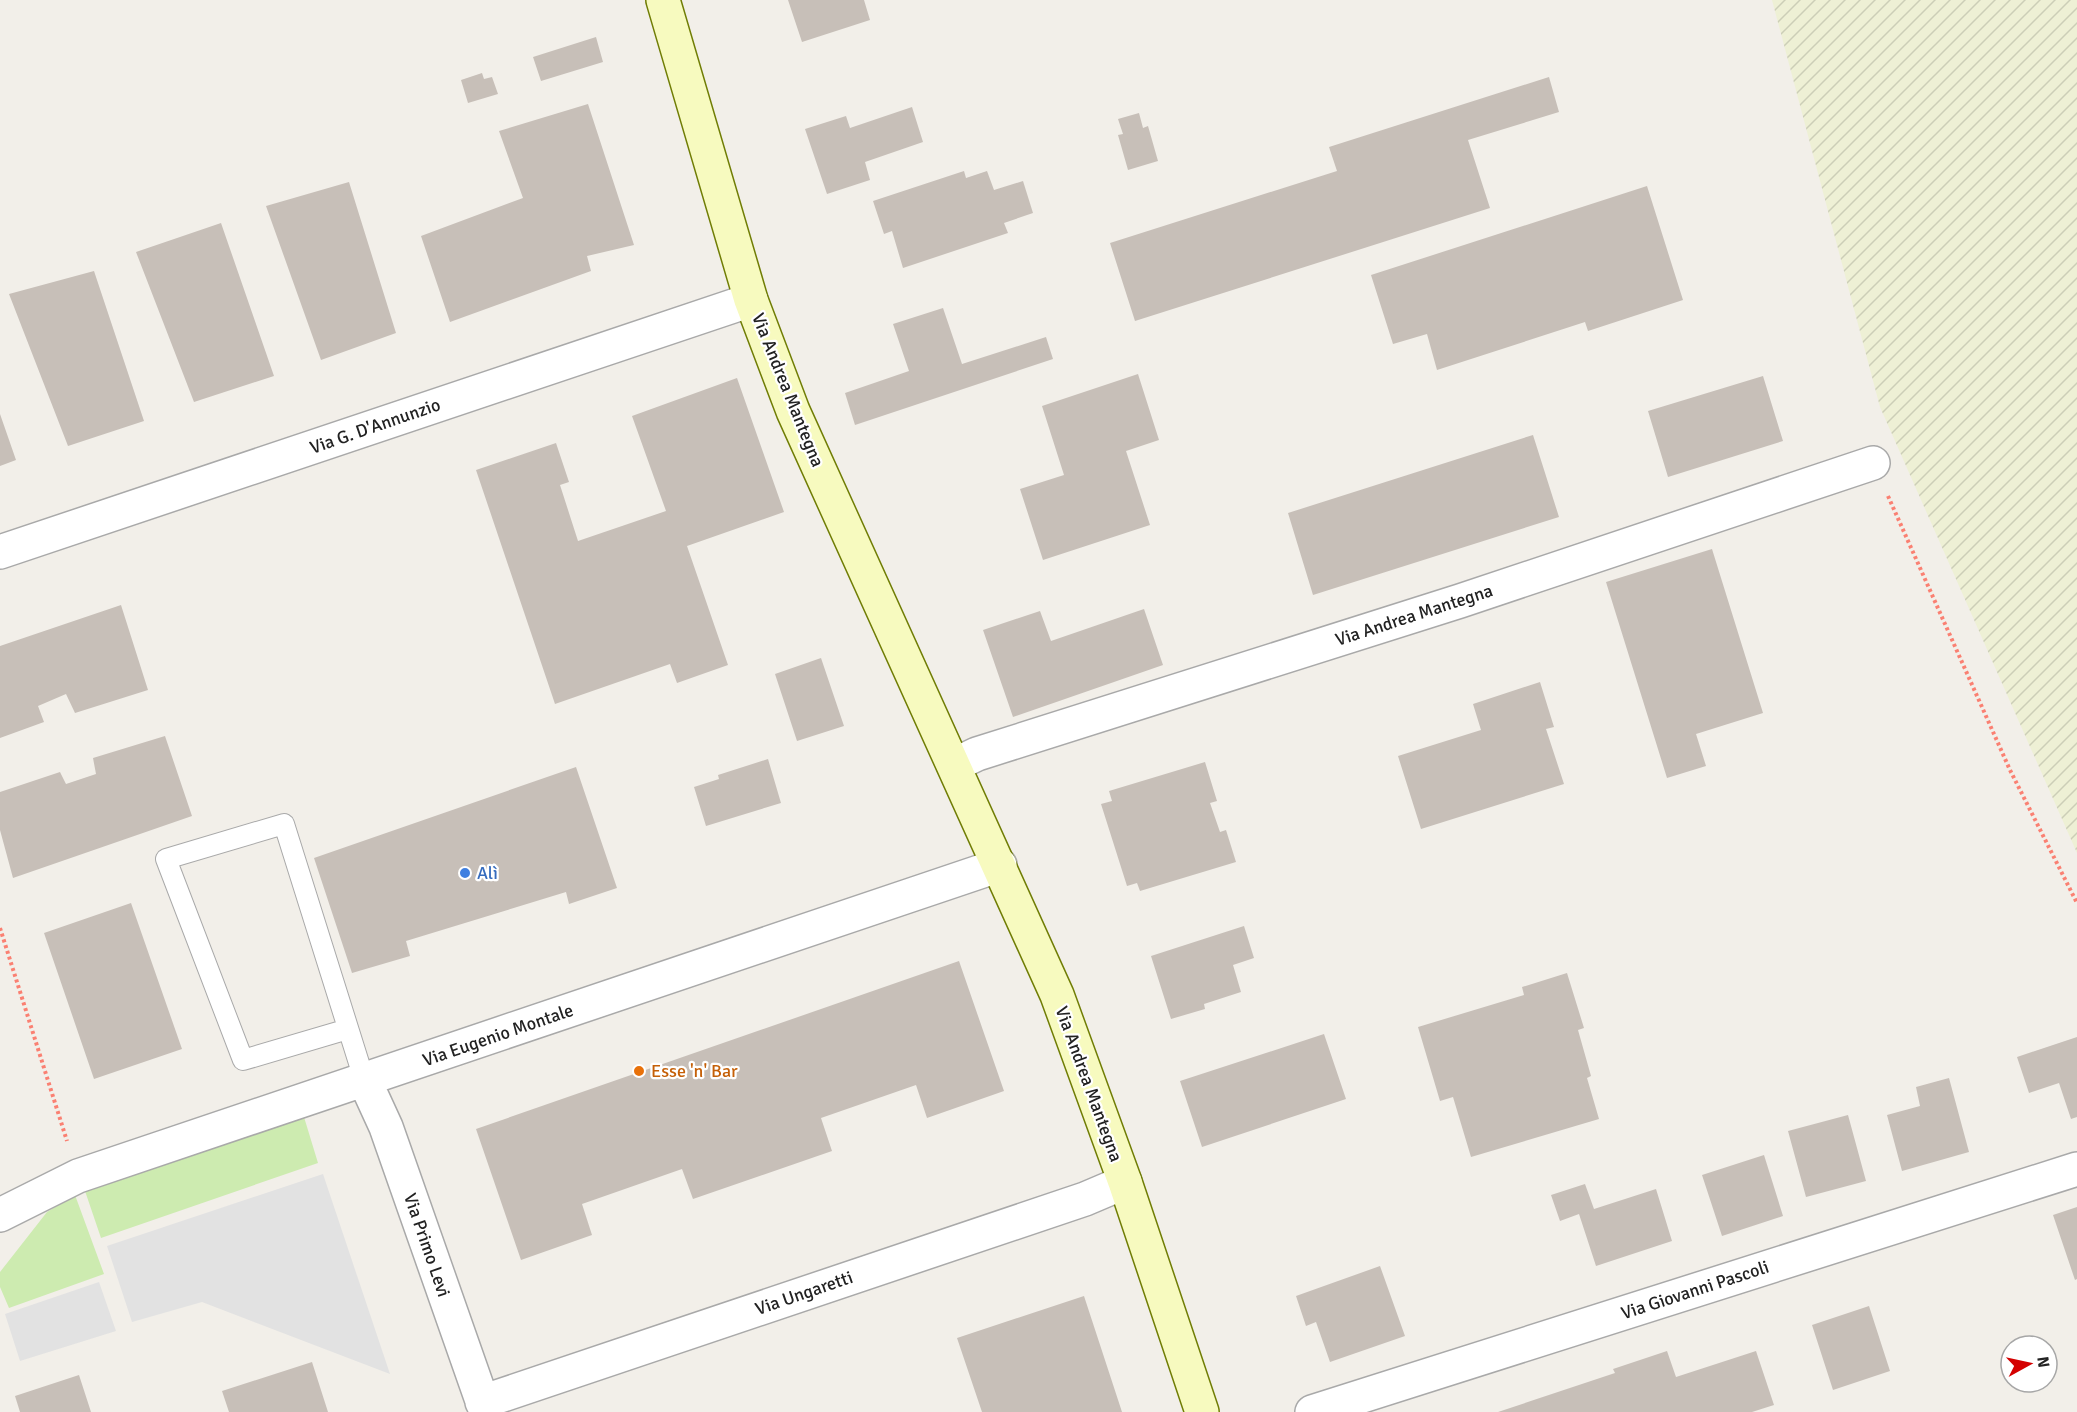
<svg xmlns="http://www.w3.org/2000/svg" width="2077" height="1412" viewBox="0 0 2077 1412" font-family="Signika,sans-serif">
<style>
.farmland{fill:url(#farmland-furrows)}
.grass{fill:#cdebb0}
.parking{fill:#e2e2e2}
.building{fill:#c7bfb8}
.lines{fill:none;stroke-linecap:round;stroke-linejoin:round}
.lane-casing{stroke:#a9a9a9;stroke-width:22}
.street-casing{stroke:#a9a9a9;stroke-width:36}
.secondary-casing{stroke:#707d05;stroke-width:36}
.path{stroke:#fa8072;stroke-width:4;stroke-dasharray:3 3;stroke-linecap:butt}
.lane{stroke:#fff;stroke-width:20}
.street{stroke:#fff;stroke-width:33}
.secondary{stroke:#f7fabf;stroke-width:33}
.shop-dot{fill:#3f7fe0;stroke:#fff;stroke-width:2}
.food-dot{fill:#e8710a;stroke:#fff;stroke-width:2}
.labels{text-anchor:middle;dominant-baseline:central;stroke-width:4.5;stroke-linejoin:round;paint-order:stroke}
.street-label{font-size:18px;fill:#222;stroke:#fff}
.shop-label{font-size:18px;fill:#366cbe;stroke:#fff;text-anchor:start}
.food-label{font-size:18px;fill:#c56008;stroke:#fff;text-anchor:start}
</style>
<defs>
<pattern id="farmland-furrows" width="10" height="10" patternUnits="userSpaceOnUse" patternTransform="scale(1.5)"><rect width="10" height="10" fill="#eef0d5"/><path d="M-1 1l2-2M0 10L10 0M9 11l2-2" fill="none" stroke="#ccceb7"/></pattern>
</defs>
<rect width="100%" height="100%" fill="#f2efe9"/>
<!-- farmland -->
<path class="farmland" d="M1772 0H2077V853L1880 407Z"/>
<!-- grass -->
<path class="grass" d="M304 1117 318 1163 101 1238 85 1191Z
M75 1195 104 1274 9 1308 0 1287V1272L47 1212Z"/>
<!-- parking -->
<path class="parking" d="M323 1174 390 1374 202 1302 132 1322 107 1246Z
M99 1282 116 1331 20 1361 5 1314Z"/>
<!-- building -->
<path class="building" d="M788 0H864L870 20 802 42Z
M596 37 603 62 541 81 533 57Z
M482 73 484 79 492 77 498 94 468 103 461 80Z
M1549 77 1559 112 1468 140 1490 208 1135 321 1110 243 1337 171 1329 147Z
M588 104 634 245 587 256 591 271 450 322 421 236 523 198 499 131Z
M912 107 923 142 865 162 870 180 827 194 805 129 846 116 850 128Z
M1139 113 1143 128 1148 126 1158 161 1128 170 1118 135 1123 134 1118 119Z
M964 171 966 178 987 171 994 190 1023 181 1033 213 1004 223 1008 233 903 268 892 231 884 234 873 201Z
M349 182 396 333 321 360 266 206Z
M1647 186 1683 300 1588 331 1585 322 1437 370 1427 334 1393 344 1371 275Z
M221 223 274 376 194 402 136 252Z
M94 271 144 421 68 446 9 294Z
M943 308 962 364 1046 337 1053 359 855 425 845 393 909 371 893 324Z
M1138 374 1159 440 1126 451 1150 525 1043 560 1020 489 1064 475 1042 406Z
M1763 376 1783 441 1668 477 1648 411Z
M737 378 784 512 687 546 728 665 677 683 670 664 555 704 476 470 556 443 569 482 560 485 578 541 666 511 632 416Z
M0 414 16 460 0 466Z
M1533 435 1559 517 1313 595 1288 513Z
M1712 549 1763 713 1696 734 1706 766 1667 778 1606 582Z
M121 605 148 690 75 713 66 694 38 706 44 722 0 738V646Z
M1144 609 1163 665 1013 717 983 630 1040 611 1051 641Z
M821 658 844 726 797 741 775 674Z
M1540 682 1554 727 1546 729 1564 784 1421 829 1398 756 1481 730 1473 704Z
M165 736 192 816 13 878 0 830V792L60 772 66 784 96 774 93 758Z
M768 759 781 803 706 826 694 787 719 779 718 775Z
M1205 762 1217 801 1210 803 1220 832 1226 830 1236 862 1140 891 1137 883 1127 886 1101 804 1112 801 1109 791Z
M576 767 617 888 569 904 566 892 406 941 410 956 352 973 314 858Z
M131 903 182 1049 94 1079 44 933Z
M1244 926 1254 958 1233 965 1241 992 1204 1004 1205 1009 1171 1019 1151 956Z
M959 961 1004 1091 927 1118 916 1085 821 1118 832 1151 693 1199 682 1169 582 1204 592 1235 521 1260 476 1129Z
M1567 973 1584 1028 1578 1030 1591 1076 1587 1078 1599 1119 1471 1157 1453 1097 1440 1101 1418 1027 1524 995 1522 987Z
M1324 1034 1346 1099 1202 1147 1180 1081Z
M2077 1037V1117L2071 1119 2059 1083 2029 1093 2017 1057Z
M1949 1078 1969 1152 1902 1171 1887 1115 1920 1106 1916 1087Z
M1848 1115 1866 1181 1806 1197 1788 1131Z
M1764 1155 1783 1216 1722 1236 1702 1175Z
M1585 1184 1594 1209 1656 1189 1672 1241 1596 1266 1579 1214 1560 1221 1551 1195Z
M2077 1207V1279L2075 1280 2053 1215Z
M1380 1266 1405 1336 1330 1362 1316 1322 1306 1326 1296 1296Z
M1084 1296 1122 1412H982L957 1338Z
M1869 1306 1890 1371 1833 1390 1812 1325Z
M1667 1351 1676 1377 1756 1351 1774 1405 1752 1412H1498L1615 1373 1613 1369Z
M312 1362 328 1412H229L222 1391Z
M79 1375 91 1412H20L15 1396Z"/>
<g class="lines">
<!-- lane casing -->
<g class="lane-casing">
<path id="lane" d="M348 1029 243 1060 166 859 284 824 364 1079"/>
</g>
<!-- street casing -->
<g class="street-casing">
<path id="street" d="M0 552 751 300
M954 765 977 754 1460 601 1873 463
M364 1079 386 1127 486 1412
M0 1215 78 1176 1000 865
M482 1402 1085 1199 1125 1182
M1312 1412 2077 1169"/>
</g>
<!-- secondary casing -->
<g class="secondary-casing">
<path id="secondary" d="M663 0 751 300 793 411 1057 995 1125 1182 1202 1412"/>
</g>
<!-- path -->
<path class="path" d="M1888 496 2010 770 2077 903
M0 928 67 1141"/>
<!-- lane -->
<use href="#lane" class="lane"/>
<!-- street -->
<use href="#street" class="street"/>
<!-- secondary -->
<use href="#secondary" class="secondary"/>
</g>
<!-- markers -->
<circle class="shop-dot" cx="465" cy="873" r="6"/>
<circle class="food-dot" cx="639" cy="1071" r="6"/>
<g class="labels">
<!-- street labels -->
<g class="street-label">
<text transform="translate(788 390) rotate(68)">Via Andrea Mantegna</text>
<text transform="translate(375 426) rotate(-19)">Via G. D'Annunzio</text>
<text transform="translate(1414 615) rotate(-18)">Via Andrea Mantegna</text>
<text transform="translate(498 1035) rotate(-19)">Via Eugenio Montale</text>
<text transform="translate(1089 1084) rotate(70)">Via Andrea Mantegna</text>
<text transform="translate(427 1245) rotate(71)">Via Primo Levi</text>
<text transform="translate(1695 1290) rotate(-18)">Via Giovanni Pascoli</text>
<text transform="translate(804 1293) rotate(-19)">Via Ungaretti</text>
</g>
<!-- shop labels -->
<g class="shop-label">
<text x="477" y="873">Alì</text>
</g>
<!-- food labels -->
<g class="food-label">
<text x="651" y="1071">Esse 'n' Bar</text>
</g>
</g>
<!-- north arrow -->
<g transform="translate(2029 1364) rotate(82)"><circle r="28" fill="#ffffff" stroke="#a7a7a7" stroke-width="1.5"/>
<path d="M0-4.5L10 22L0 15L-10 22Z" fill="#d40000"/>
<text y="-9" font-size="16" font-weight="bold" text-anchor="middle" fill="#222222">N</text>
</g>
</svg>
